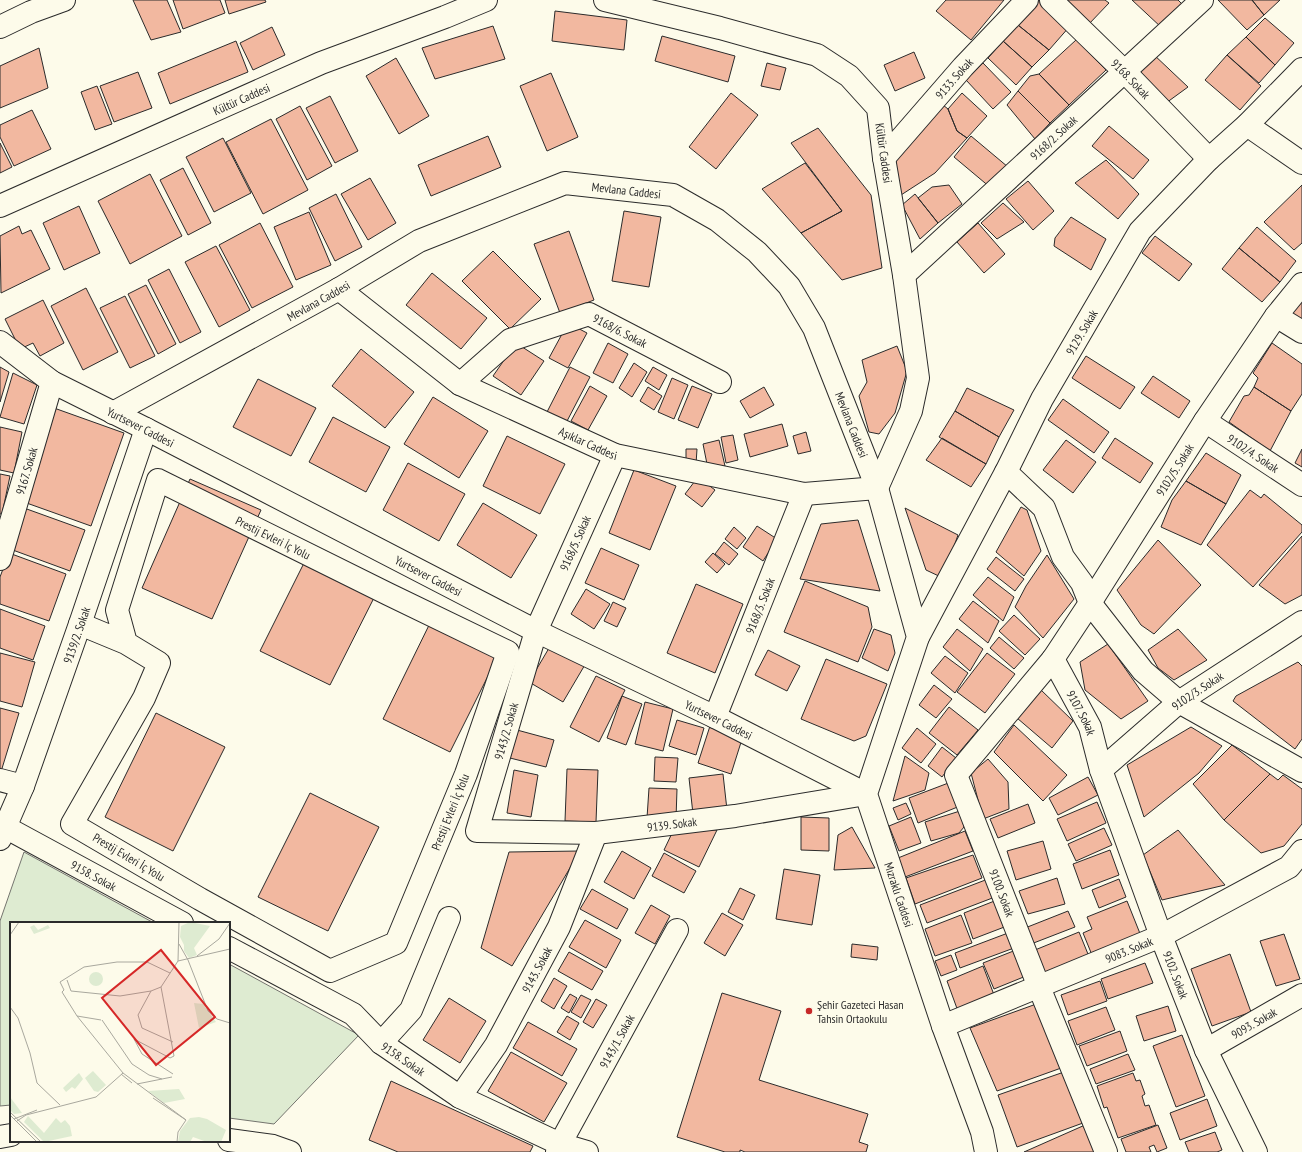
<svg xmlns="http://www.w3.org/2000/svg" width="1302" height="1152" viewBox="0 0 1302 1152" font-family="'PT Sans Narrow',sans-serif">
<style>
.green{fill:#deebd1;stroke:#74746e}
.building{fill:#f2b8a0;stroke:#2b2b2b}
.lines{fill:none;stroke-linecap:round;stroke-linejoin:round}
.minor-casing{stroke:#2b2b2b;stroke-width:24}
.major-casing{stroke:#2b2b2b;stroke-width:24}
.minor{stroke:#fdfbea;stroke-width:22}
.major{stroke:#fdfbea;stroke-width:22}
.poi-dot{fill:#c62828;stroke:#fdfbea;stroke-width:1.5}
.labels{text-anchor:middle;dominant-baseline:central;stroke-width:3;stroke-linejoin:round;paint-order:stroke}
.street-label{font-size:12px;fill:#2b2b2b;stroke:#fdfbea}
.poi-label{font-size:12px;fill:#2b2b2b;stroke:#fdfbea;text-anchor:start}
.inset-road{fill:none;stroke:#a9a89e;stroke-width:1}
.view{fill:#d62828;fill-opacity:0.15;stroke:#d62828;stroke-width:2}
.inset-edge{fill:none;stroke:#2b2b2b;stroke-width:2}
</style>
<rect width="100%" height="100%" fill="#fdfbea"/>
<!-- green -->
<path class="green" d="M24 852 154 923H11V1105L0 1106V921Z
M229 964 359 1035 274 1124 229 1118Z"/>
<!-- building -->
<path class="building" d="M133 0H167L181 32 151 40Z
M173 0H220L225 13 183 29Z
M225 0H265L266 2 229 14Z
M946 0H1004L971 40 936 11Z
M1038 0H1039L1070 26 1049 50 1018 25Z
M1061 0H1105L1109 3 1088 25Z
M1132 0H1178L1183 5 1162 28Z
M1218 0H1252L1264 15 1247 30Z
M1252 0H1280L1264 15Z
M555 11 627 20 624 50 552 41Z
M1265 18 1294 43 1275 65 1246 37Z
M1018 25 1049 50 1032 67 1003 41Z
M493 26 505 59 435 79 422 48Z
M272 27 285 55 253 70 240 43Z
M662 36 735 56 728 82 655 61Z
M1246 37 1275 65 1259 83 1227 55Z
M1076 40 1106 70 1069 105 1039 74Z
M236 41 248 72 170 104 158 73Z
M1003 41 1032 67 1016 85 988 58Z
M39 48 48 88 0 108V66Z
M914 52 925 78 895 91 884 65Z
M1152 53 1188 87 1166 103 1134 74Z
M1227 55 1261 86 1240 110 1205 80Z
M396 58 429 116 399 134 366 76Z
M767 63 786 68 780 90 761 86Z
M983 63 1011 92 993 109 966 80Z
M138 72 152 108 114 122 100 86Z
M551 73 578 137 547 151 520 86Z
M1039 74 1069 105 1050 123 1018 91 1030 76Z
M97 86 112 124 95 130 81 92Z
M1018 91 1050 123 1035 139 1007 105Z
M731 93 758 115 716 169 689 147Z
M962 93 987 116 967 138 957 131 948 109Z
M330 96 358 151 335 163 306 108Z
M943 105 948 109 957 131 967 138 935 173 901 195 895 158Z
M300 106 332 166 307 180 276 119Z
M32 110 51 149 14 166 0 137V125Z
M271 119 308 190 263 214 226 142Z
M1109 126 1149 160 1133 179 1092 146Z
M818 128 871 195 882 268 842 280 801 233 842 211 791 143Z
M488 136 501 167 431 196 418 165Z
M971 136 1008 167 991 188 954 157Z
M223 138 251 193 214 212 186 157Z
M0 143 12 167 0 173Z
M1106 160 1139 194 1118 219 1075 183Z
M805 163 842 211 801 233 762 189Z
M183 168 211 223 188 235 160 180Z
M150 174 182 236 130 264 98 201Z
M370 178 396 223 368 240 341 194Z
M1028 181 1054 211 1033 230 1006 199Z
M949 185 962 204 938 223 918 198 932 187Z
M1302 185V243L1294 250 1264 222Z
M336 194 362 247 335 261 309 208Z
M915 194 938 223 920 239 902 205Z
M1003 203 1024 222 997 239 981 223Z
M79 206 100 253 64 270 43 223Z
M624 211 661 217 649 287 612 281Z
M309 212 331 265 296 280 274 227Z
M1071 217 1106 239 1091 270 1054 246 1055 238Z
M260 223 293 287 252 308 219 245Z
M978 223 1005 254 984 273 957 242Z
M19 226 22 234 31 230 50 269 1 293 0 236Z
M1257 227 1296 261 1280 282 1239 248Z
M569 231 594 300 560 313 534 244Z
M1155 236 1192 264 1179 281 1142 253Z
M216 246 250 310 219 327 185 262Z
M1239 248 1280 282 1262 302 1222 269Z
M493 251 541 299 510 329 462 281Z
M169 269 201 332 180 343 148 280Z
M432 273 487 318 461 349 406 305Z
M146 285 176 344 158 354 128 294Z
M86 288 118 352 83 370 51 306Z
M125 296 155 356 130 368 100 308Z
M43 300 64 343 40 356 33 343 20 349 5 319Z
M1302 301V327L1282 317Z
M568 323 587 333 568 368 549 358Z
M516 343 544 361 521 395 493 376Z
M608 343 628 354 613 383 593 373Z
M1272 343 1302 364V394L1291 411 1254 387 1258 378 1253 373Z
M897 346 907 371 895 413 879 434 869 432 859 396 867 382 862 360Z
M361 349 414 392 385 428 332 386Z
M1086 356 1135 387 1120 409 1072 378Z
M634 363 647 372 632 397 619 388Z
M0 367 9 372 0 402Z
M570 367 590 377 566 423 547 412Z
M653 367 667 375 659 390 645 381Z
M13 373 37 385 24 424 0 417Z
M1153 376 1190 401 1179 418 1141 393Z
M672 378 688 385 674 419 658 412Z
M258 379 316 408 291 456 233 427Z
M590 386 607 396 588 430 571 421Z
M692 386 712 394 698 428 678 420Z
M648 387 662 396 654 410 640 401Z
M764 387 774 405 750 418 740 401Z
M1254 387 1291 411 1270 451 1229 422 1244 396 1249 395Z
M967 388 1014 410 999 437 955 411Z
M433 397 488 431 459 478 404 444Z
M1063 399 1109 432 1094 453 1048 420Z
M54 408 124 433 91 526 21 501Z
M955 411 999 437 986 464 939 437Z
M333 417 390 447 366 492 309 462Z
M782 424 788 446 750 457 744 434Z
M0 427 22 432 14 473 0 470Z
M806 432 811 451 798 454 793 436Z
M733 435 738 460 726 463 721 437Z
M507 436 565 464 540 514 483 486Z
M942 438 986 464 971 487 926 460Z
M1115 438 1153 463 1140 483 1102 458Z
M719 440 725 466 708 469 703 444Z
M1066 440 1096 462 1073 493 1043 470Z
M686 449H697L696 464H686Z
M1302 449V467L1295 463Z
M1206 453 1241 475 1226 504 1186 481Z
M408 463 465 494 439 541 383 510Z
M634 470 676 486 650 550 609 533Z
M0 474 10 476 2 514H0Z
M698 477 715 490 702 507 685 494Z
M190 479 261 510 212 619 142 588Z
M1186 481 1226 504 1201 545 1161 527 1172 500Z
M1250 490 1261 498 1264 494 1302 525V532L1253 587 1207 545Z
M483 503 537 535 511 578 457 545Z
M1021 507 1027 510 1041 551 1024 576 996 552Z
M24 508 85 530 70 571 10 549Z
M905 508 958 535 943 578 926 570Z
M858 520 880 591 800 579 821 524Z
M757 526 777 539 763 561 743 547Z
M734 527 746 538 737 549 725 539Z
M1302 536V595L1285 604 1259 585Z
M1158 540 1201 585 1154 634 1141 625 1117 590Z
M724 542 738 554 729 565 715 554Z
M313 545 383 580 330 685 260 651Z
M601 548 639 565 624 600 585 583Z
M9 553 66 574 49 621 0 604V577Z
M713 553 725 564 717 573 705 562Z
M1047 555 1074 599 1043 638 1015 607 1026 586Z
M996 557 1024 579 1015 591 987 569Z
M988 577 1014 597 1003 621 973 595Z
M805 581 868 607 872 627 858 662 784 632Z
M696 584 743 604 715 673 667 653Z
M586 589 610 604 594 629 571 614Z
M973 601 999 621 988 643 959 619Z
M613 602 626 608 617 627 604 621Z
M0 609 45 626 33 660 0 648Z
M434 615 502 648 450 752 383 719Z
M1014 615 1040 639 1025 655 999 631Z
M874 629 891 635 895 653 888 671 862 658Z
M957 629 983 649 970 671 943 647Z
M1178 629 1207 660 1174 680 1158 668 1148 650Z
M999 637 1024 658 1014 669 990 648Z
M552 643 586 663 563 702 529 682Z
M1108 644 1148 701 1121 719 1085 690 1080 662Z
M768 650 800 666 787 691 755 675Z
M0 653 35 662 22 707 0 701Z
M987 653 1015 674 985 713 957 692Z
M945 656 968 673 955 693 931 673Z
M826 659 887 684 866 736 854 741 801 719Z
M1298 662 1302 666V739L1295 749 1233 701 1236 696Z
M596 676 625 690 599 742 570 727Z
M934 685 952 699 936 718 919 705Z
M1040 689 1073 721 1052 748 1017 718Z
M622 696 642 704 626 745 607 738Z
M645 702 673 709 663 751 635 744Z
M949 707 978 730 957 755 929 733Z
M0 708 19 713 0 775Z
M156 713 225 747 173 851 105 817Z
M677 720 704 728 696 755 669 746Z
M1014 725 1067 775 1043 801 994 752Z
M710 726 743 736 731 774 698 763Z
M1191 727 1222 746 1199 773 1144 817 1127 765Z
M917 728 936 744 921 763 902 748Z
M517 730 554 740 546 767 510 758Z
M1232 745 1270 774 1224 820 1193 784Z
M942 747 956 758 942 777 928 766Z
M905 756 929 773 925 790 893 801Z
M655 757 678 758 676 782 654 781Z
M988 759 1008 782 1009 809 983 819 971 773Z
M567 769 598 770 596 822 565 821Z
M514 770 538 775 531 817 507 813Z
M723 774 727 810 693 814 689 778Z
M1270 774 1278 780 1283 775 1302 789V824L1284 846 1261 853 1224 820Z
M1088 777 1098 795 1058 815 1049 798Z
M951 782 960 806 918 823 909 798Z
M649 788 677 789 676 819 647 818Z
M310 793 379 827 328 931 258 897Z
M1097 802 1106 823 1067 841 1057 819Z
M906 803 911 814 898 820 893 808Z
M1028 804 1035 823 998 838 990 819Z
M960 811 964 827 959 833 931 841 925 822Z
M801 817 829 818V851L801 850Z
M911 817 921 843 899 851 889 826Z
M852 827 875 868 834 870 838 835Z
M1104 828 1112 845 1076 861 1068 844Z
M674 829 717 830 699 867 664 850Z
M1178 830 1225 885 1162 900 1143 855Z
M965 831 973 851 905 877 898 858Z
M1043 841 1051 869 1016 880 1007 851Z
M1110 850 1119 875 1082 889 1073 864Z
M580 851 512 966 481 948 509 852Z
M622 851 651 868 634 899 604 882Z
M664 853 696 871 684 893 652 876Z
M973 855 982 878 915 904 906 878Z
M784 869 820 875 812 925 776 919Z
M1057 878 1065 904 1028 914 1019 891Z
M988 879 995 897 927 923 920 905Z
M1119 879 1126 897 1099 908 1092 890Z
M740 888 755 895 743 920 728 912Z
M592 889 628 909 617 929 580 909Z
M997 900 1007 926 973 939 964 913Z
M1127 901 1141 936 1092 955 1083 933 1092 929 1087 917Z
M651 905 670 916 655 944 635 933Z
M1068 911 1075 927 1031 944 1025 928Z
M722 913 743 925 725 956 704 943Z
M961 915 972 943 935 956 925 929Z
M585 920 621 940 606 968 569 947Z
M1079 932 1090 959 1045 977 1035 950Z
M1008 933 1014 948 960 968 955 953Z
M1284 934 1300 979 1276 986 1260 941Z
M852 944 878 947 877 960 851 957Z
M1016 950 1026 976 994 989 983 963Z
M569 952 603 971 592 990 558 971Z
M1230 954 1251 1012 1212 1026 1191 969Z
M951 955 957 970 941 976 935 961Z
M1145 963 1153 983 1108 999 1101 979Z
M983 966 996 1000 959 1014 947 981Z
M554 978 567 986 554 1009 541 1001Z
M1100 981 1107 1001 1068 1015 1061 995Z
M722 993 781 1011 759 1080 868 1114 859 1142 868 1145 866 1152H745L740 1150V1152H725L677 1137Z
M570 994 577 998 569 1013 561 1008Z
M581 995 591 1000 581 1018 571 1012Z
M449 998 486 1021 460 1063 423 1040Z
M596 999 607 1005 593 1028 583 1022Z
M1039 1003 1064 1067 997 1091 970 1028Z
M1168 1006 1176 1031 1144 1041 1136 1016Z
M1106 1007 1115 1030 1077 1045 1068 1021Z
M567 1016 579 1023 570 1040 557 1032Z
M528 1022 577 1049 562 1076 513 1048Z
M1120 1031 1127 1051 1087 1066 1079 1046Z
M1182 1035 1205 1096 1176 1107 1153 1046Z
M511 1052 567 1083 544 1122 488 1091Z
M1128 1054 1135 1070 1096 1084 1090 1069Z
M1064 1072 1083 1123 1017 1147 998 1095Z
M1133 1073 1136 1081 1140 1080 1145 1094 1142 1096 1145 1106 1149 1105 1156 1125 1118 1138 1107 1107 1104 1108 1097 1086Z
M391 1081 533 1146 530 1152H398L369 1140Z
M1207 1099 1217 1126 1180 1140 1170 1113Z
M1085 1125 1097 1152H1024Z
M1158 1125 1167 1148 1157 1152 1154 1145 1149 1147 1151 1152H1126L1121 1139Z
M1215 1132 1222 1150 1217 1152H1189L1185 1142Z"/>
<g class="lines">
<!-- minor casing -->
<g class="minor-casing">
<g id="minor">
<path id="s1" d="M1051 0 1125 72 1209 159"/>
<path d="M1247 125 1302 163"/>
<path id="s2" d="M884 158 963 67 1027 0"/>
<path id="s3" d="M904 275 1202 0"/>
<path id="s4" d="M339 289 460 384 615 455 804 494 877 488 911 411 918 378 904 275 884 158 878 108 849 76 817 55 720 28 605 0"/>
<path d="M1276 316 1302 332"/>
<path id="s5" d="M460 384 510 340 589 314 720 382"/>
<path id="s6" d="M1205 421 1302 485"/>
<path id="s7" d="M615 455 536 631 477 831 596 833 735 816 866 794"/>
<path d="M1006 472 1044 508 1063 557 1082 583 1090 603 1143 671 1179 702 1302 771"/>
<path id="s8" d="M0 559 52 382"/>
<path id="s9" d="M80 624 126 643 117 610 158 480 388 594 508 652 466 774 396 943 330 971 200 899 72 824 144 698 159 663 126 643"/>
<path id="s10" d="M918 637 1006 472 1042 399 1140 231 1209 159 1247 125 1302 69"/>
<path id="s11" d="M1053 659 1090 727 1101 770 1161 936 1206 1050 1256 1152"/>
<path id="s12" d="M715 717 804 494"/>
<path id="s13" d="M1101 770 1179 702 1302 622"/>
<path d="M0 780 23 786"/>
<path id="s14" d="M5 827 182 923"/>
<path id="s15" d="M0 839 23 786 80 624 146 429"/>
<path id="s16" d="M229 948 353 1014 381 1043 460 1097 560 1144 587 1152"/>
<path id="s17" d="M943 1026 1161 936 1289 867 1302 851"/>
<path d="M381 1043 411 1010 449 918"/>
<path id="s18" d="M1206 1050 1302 995"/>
<path id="s19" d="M460 1097 496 1045 559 927 596 833"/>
<path d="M0 1137 11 1135"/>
<path d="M229 1140 273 1146 290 1152"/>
<path id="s20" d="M557 1152 560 1144 677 930"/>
<path id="s21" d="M1106 1152 1039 987 956 775 1053 659 1090 603 1205 421 1276 316 1302 284"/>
</g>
</g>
<!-- major casing -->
<g class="major-casing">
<g id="major">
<path d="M0 27 31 12 64 0"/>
<path id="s22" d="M0 206 321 63 445 17 486 0"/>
<path id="s23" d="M0 342 52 382 146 429 536 631 715 717 866 794"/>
<path id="s24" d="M113 413 339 289 419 241 565 183 673 195 717 220 757 252 789 286 814 328 877 488 918 637 866 794 943 1026 982 1132 986 1152"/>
</g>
</g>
<!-- minor -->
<use href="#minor" class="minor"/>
<!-- major -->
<use href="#major" class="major"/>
</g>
<!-- markers -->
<circle class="poi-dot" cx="809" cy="1011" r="4"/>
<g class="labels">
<!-- street labels -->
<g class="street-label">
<text stroke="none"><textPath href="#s2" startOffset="106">9133. Sokak</textPath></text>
<text stroke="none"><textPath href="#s1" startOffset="112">9168. Sokak</textPath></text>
<text stroke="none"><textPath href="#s22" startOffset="264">Kültür Caddesi</textPath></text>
<text stroke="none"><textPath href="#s3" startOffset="203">9168/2. Sokak</textPath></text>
<text transform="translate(884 153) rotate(82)">Kültür Caddesi</text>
<text stroke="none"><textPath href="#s24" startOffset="570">Mevlana Caddesi</textPath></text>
<text stroke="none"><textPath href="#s24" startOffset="234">Mevlana Caddesi</textPath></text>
<text stroke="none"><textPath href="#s5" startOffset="185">9168/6. Sokak</textPath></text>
<text stroke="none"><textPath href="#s10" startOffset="346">9129. Sokak</textPath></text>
<text stroke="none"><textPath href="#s24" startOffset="918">Mevlana Caddesi</textPath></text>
<text stroke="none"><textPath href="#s23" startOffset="165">Yurtsever Caddesi</textPath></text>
<text stroke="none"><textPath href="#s4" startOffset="295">Aşıklar Caddesi</textPath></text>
<text stroke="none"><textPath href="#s6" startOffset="58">9102/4. Sokak</textPath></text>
<text stroke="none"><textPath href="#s21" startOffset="782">9102/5. Sokak</textPath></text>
<text stroke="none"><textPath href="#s8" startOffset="92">9167. Sokak</textPath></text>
<text stroke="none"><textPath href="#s9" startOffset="349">Prestij Evleri İç Yolu</textPath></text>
<text transform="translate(575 543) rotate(-66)">9168/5. Sokak</text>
<text stroke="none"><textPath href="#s23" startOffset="489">Yurtsever Caddesi</textPath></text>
<text stroke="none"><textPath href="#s12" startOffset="120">9168/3. Sokak</textPath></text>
<text stroke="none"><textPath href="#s15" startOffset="218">9139/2. Sokak</textPath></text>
<text stroke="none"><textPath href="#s13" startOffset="125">9102/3. Sokak</textPath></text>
<text stroke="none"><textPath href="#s11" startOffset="61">9107. Sokak</textPath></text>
<text stroke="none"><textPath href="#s23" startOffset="813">Yurtsever Caddesi</textPath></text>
<text transform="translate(506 731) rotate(-74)">9143/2. Sokak</text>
<text transform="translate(450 812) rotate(-68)">Prestij Evleri İç Yolu</text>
<text stroke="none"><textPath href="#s7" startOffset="597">9139. Sokak</textPath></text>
<text transform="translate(129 857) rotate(31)">Prestij Evleri İç Yolu</text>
<text stroke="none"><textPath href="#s14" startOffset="101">9158. Sokak</textPath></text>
<text transform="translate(1002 893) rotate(69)">9100. Sokak</text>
<text stroke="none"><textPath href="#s24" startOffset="1412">Mızraklı Caddesi</textPath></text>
<text stroke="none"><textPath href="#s17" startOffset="201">9083. Sokak</textPath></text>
<text stroke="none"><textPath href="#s19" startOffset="149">9143. Sokak</textPath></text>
<text stroke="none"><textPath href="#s11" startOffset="340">9102. Sokak</textPath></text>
<text stroke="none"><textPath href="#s18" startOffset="55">9093. Sokak</textPath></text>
<text stroke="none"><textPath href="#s20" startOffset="126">9143/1. Sokak</textPath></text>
<text stroke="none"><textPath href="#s16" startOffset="208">9158. Sokak</textPath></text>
</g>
<!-- poi labels -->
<g class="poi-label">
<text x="817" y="1004">Şehir Gazeteci Hasan<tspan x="817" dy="14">Tahsin Ortaokulu</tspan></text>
</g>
</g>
<!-- overview -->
<g transform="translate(10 922)">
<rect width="220" height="220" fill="#fdfbea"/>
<path d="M180 0 200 4 184 26 187 33 179 36 174 29V23L170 15 171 4ZM24 3 28 8 38 3 40 6 24 12 20 5ZM79 57a7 7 0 1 1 14 0a7 7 0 1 1-14 0ZM184 81 193 82 206 100 189 106ZM83 149 96 163 88 170 84 169 75 156ZM69 151 73 157 65 167 62 165 56 170 53 166ZM169 167 175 177 154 181 138 169ZM0 175 12 191 4 192 0 188ZM18 194 34 211 46 196 51 201 55 198 60 204 62 214 34 220 14 200ZM189 195 197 197 216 208 211 220H197L183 215 180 220H168L170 209 180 196Z" fill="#deebd1"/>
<path class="inset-road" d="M0 13 9 0M169 22 178 38 198 89 207 97 220 101M187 34 209 17 220 1M168 39 220 27M57 58 61 69 110 74 141 69M0 85 8 96 20 131 27 161 50 183M67 94 91 98M92 98 122 142 139 153 152 157M124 117 160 136 164 134 151 65M124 117 132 132 163 152M163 120 132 106 128 93 141 69 151 65 168 39 169 0M113 151 67 94 52 70 54 68 50 60 74 45 107 40H137L160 51M111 152 122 161M127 162 162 155M143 176 176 198M0 190 31 220M0 193 27 220M4 197 27 188M7 199 16 193 86 175 113 151 176 198M167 220 168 210 176 198"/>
<path class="view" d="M151 28 205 95 146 143 92 76Z"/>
<rect width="220" height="220" class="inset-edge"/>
</g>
</svg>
